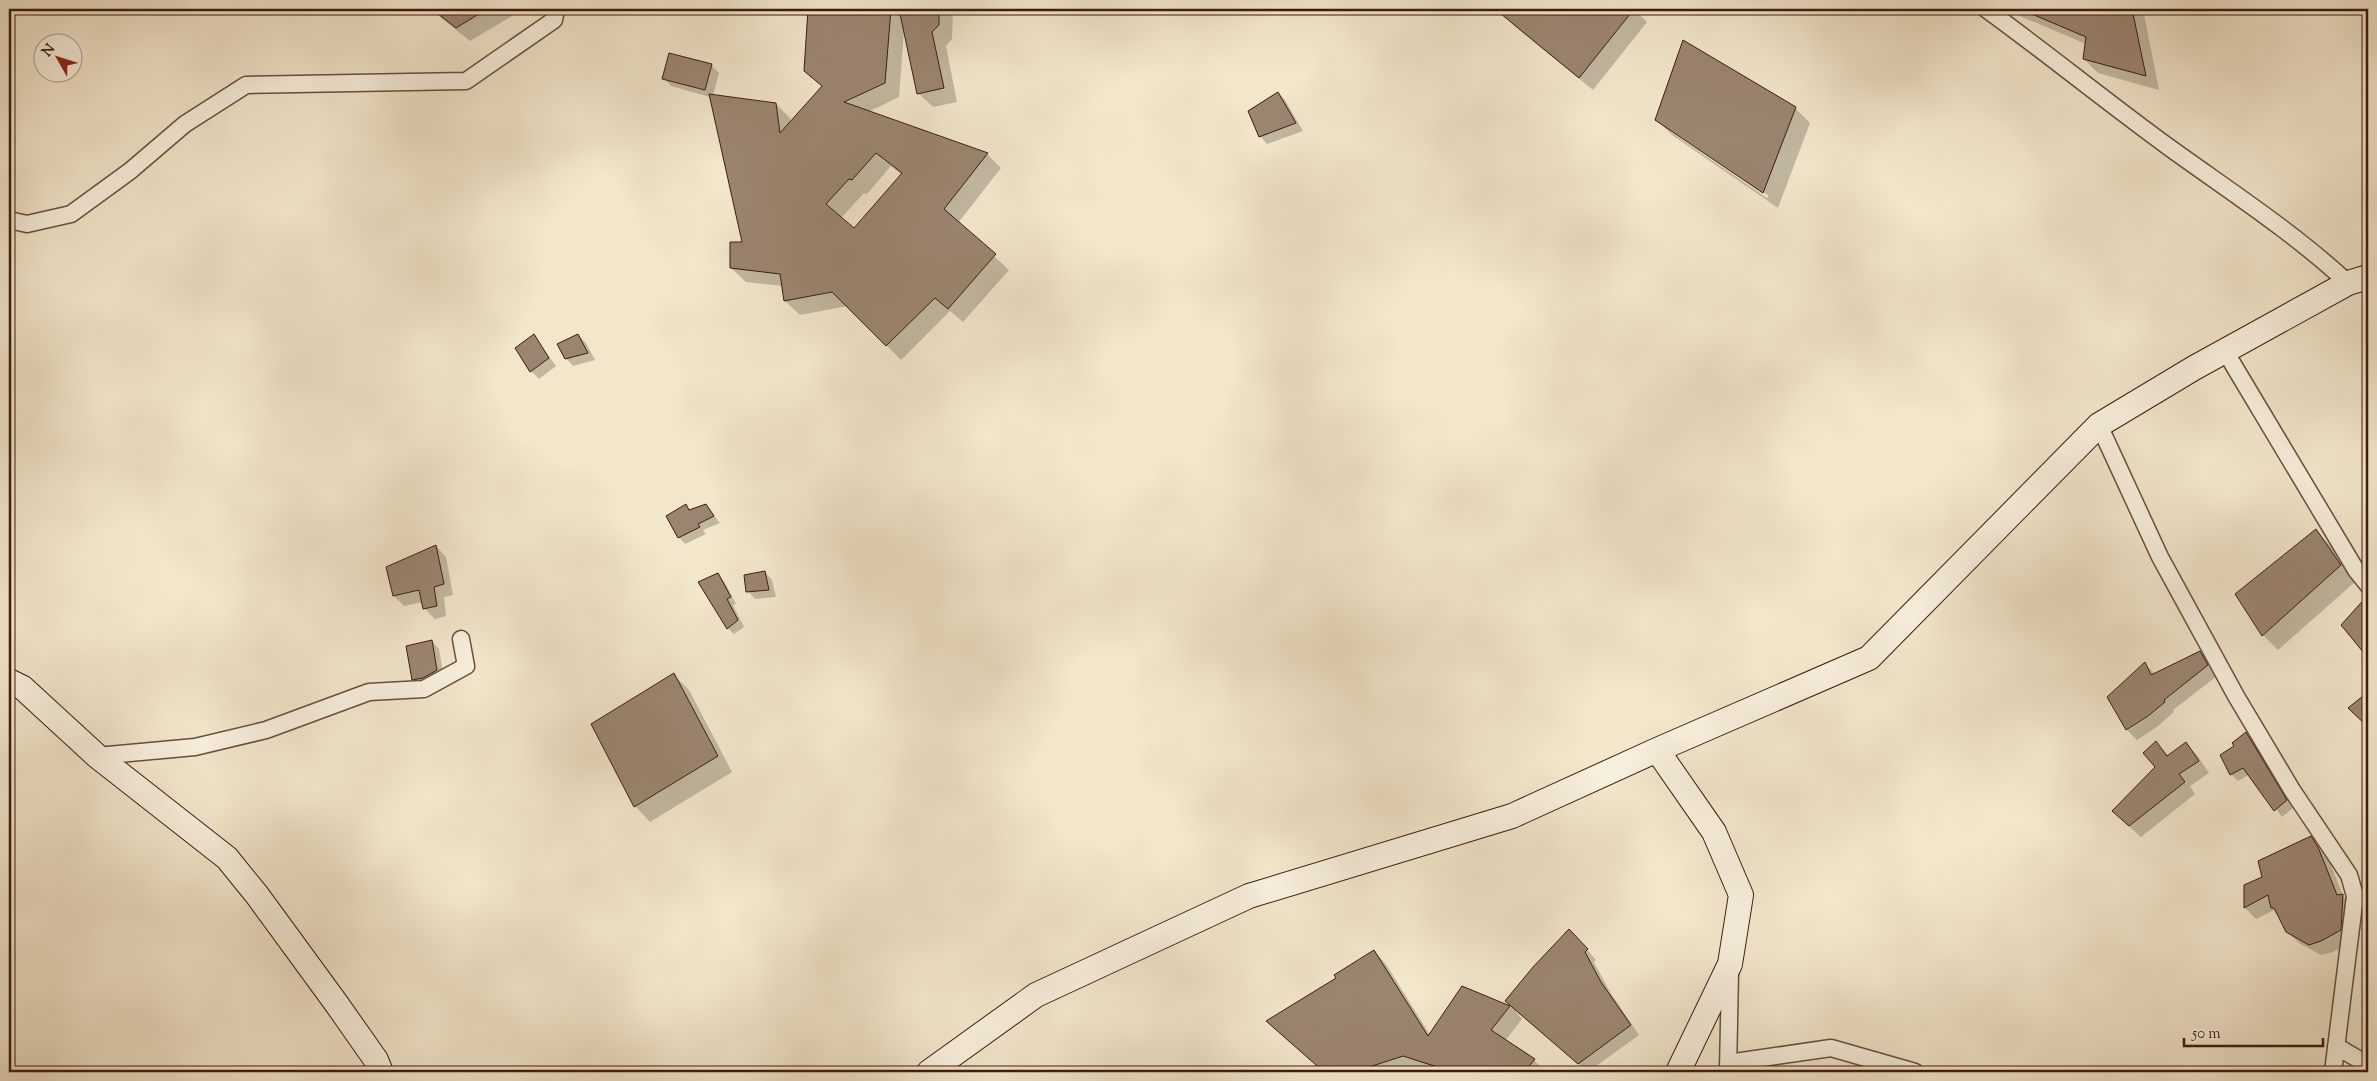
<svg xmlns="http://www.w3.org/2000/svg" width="2377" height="1081" viewBox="0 0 2377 1081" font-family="'Sorts Mill Goudy',serif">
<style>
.shadow{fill:#0003;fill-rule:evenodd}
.building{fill:#9b8571;stroke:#3d1b0f;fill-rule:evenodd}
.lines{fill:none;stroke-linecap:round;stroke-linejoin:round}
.street-casing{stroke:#6a4e3e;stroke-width:19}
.secondary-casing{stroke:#3d1b0f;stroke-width:26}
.street{stroke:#f7efdd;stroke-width:16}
.secondary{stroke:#f7efdd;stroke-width:24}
</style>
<rect width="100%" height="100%" fill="#f2e6cb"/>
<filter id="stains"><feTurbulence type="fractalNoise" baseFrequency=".004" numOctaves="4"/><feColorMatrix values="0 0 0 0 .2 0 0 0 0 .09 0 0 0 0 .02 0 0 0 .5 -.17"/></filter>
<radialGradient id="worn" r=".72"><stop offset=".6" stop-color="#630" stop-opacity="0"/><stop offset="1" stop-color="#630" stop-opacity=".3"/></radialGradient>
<!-- shadow -->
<path class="shadow" d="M430 9H524L470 41Z
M809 9H953L952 39 946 46 957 102 933 107 918 93 904 31 899 97 868 112 987 154 1001 168 958 223 1009 270 963 322 950 311 901 360 848 306 800 315 785 301 783 286 746 282 731 268 744 243 710 97 671 86 664 78 670 54 712 66 719 73 713 96 776 104 790 118 791 123 823 87 805 70ZM891 166 902 175 854 229 841 218 864 193 867 194Z
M1510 9H1634L1647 22 1593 90 1518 29 1504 16Z
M2009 9H2143L2159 90 2098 73 2084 59 2086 44 2013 13Z
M1278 93 1285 100 1303 131 1267 144 1260 136Z
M1795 108 1810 123 1778 208 1672 135 1656 119ZM1671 129 1769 196 1767 198 1671 132Z
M578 335 586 343 595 360 573 366 566 358Z
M534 336 556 366 539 379 531 371 517 348Z
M2368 498V507L2364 500Z
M685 505 691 511 706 505 720 523 703 530 706 534 685 544 679 537Z
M2316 531 2331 546 2356 581 2278 650 2263 635Z
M436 546 446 557 453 595 444 597 446 616 435 619 424 608 423 602 404 606 394 596Z
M765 572 772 580 776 597 755 599 748 591Z
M717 574 724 581 736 604 733 605 744 627 734 634 728 628Z
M2368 597V656L2343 625Z
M432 641 439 649 444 678 421 687 414 679Z
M2200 653 2210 663 2217 676 2173 710 2174 712 2158 726 2137 740 2127 730 2109 697 2145 664 2155 674Z
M674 675 689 690 732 772 650 822 635 806Z
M2246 734 2252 740 2293 808 2282 817 2250 774 2238 781 2231 774 2236 747Z
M2156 743 2169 756 2186 744 2197 755 2209 773 2190 786 2195 794 2141 837 2125 823 2156 767Z
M2310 837 2329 860 2343 896 2354 906 2352 941 2333 952 2321 955 2299 943 2287 931 2274 910 2256 919 2245 908V886L2263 878Z
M1579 940 1596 960 1594 962 1610 992 1639 1035 1588 1072 1514 1009Z
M1374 951 1386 964 1430 1035 1463 988 1513 1008 1522 1019 1505 1041 1534 1060 1546 1072H1430L1416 1068 1403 1072H1324L1281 1033 1338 978Z"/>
<!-- building -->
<path class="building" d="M432 9H487L456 28Z
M808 9H891L885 83 844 102 988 153 944 209 996 254 948 309 935 298 886 346 832 292 784 301 780 274 730 268V242H742L709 94 776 103 780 133 822 86 804 71ZM876 153 902 173 854 228 826 204 849 179 852 180Z
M899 9H939V25L932 32 944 88 917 94Z
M1495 9H1634L1579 78Z
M2020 9H2132L2146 76 2083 59 2086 37Z
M1683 40 1796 107 1763 193 1655 120Z
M669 53 712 64 705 90 662 79Z
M1278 92 1296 123 1259 137 1248 111Z
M534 334 549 358 530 372 515 348Z
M578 334 588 353 565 359 557 344Z
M686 504 689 510 706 504 714 516 698 524 700 527 678 538 666 516Z
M2316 529 2341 565 2262 636 2235 594Z
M436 545 444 584 434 587 437 606 423 609 419 590 393 596 386 567Z
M765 571 769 590 746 592 744 575Z
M718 573 731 597 727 599 738 620 727 629 698 582Z
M2368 595V658L2341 625Z
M432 640 437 670 423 678 412 680 406 646Z
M2200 651 2208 665 2164 700 2165 702 2148 716 2126 730 2107 697 2145 662 2151 675Z
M674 673 718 756 634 807 591 724Z
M2368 692V727L2348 708Z
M2246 732 2287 800 2274 811 2243 768 2230 775 2220 755 2234 746 2232 743Z
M2156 741 2167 756 2186 742 2199 761 2179 774 2185 782 2129 826 2112 811 2155 767 2143 753Z
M2311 836 2318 847 2337 895 2343 894 2341 930 2321 941 2309 945 2286 932 2274 908H2271L2268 895 2244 908V885L2262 877 2258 861Z
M1569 929 1588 949 1585 952 1601 982 1631 1025 1578 1064 1505 1001 1533 967Z
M1374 950 1428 1036 1462 986 1510 1006 1491 1030 1535 1059 1524 1072H1453L1403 1056 1354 1072H1324L1266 1021 1336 978 1334 975Z"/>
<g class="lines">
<!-- street casing -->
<g class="street-casing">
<path id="street" d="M1986 9C2048 54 2108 103 2170 148 2231 192 2293 232 2348 283
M9 220 27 224 71 214 130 171 185 124 246 85 466 81 554 20 556 9
M2225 351 2356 570 2368 585
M2099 425 2160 557 2236 696 2292 790 2349 875 2355 896 2333 1072
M97 756 195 747 266 730 369 692 424 689 466 666 461 639
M2336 1046 2368 1065
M1728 1063 1831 1048 1915 1072
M1728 1072 1730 972"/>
</g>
<!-- secondary casing -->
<g class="secondary-casing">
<path id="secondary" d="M9 681 23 688 97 756 227 858 257 895 336 1003 376 1060 381 1072
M1657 750 1714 832 1741 895 1730 964 1678 1072
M929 1072 1036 995 1249 896 1512 816 1657 750 1869 658 2099 425 2194 368 2348 283 2368 277"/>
</g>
<!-- street -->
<use href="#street" class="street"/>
<!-- secondary -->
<use href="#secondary" class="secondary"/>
</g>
<!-- margin -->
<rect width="2377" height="1081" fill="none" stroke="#f2e6cb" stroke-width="30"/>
<rect x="10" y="10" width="2357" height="1061" fill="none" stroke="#3d1b0f" stroke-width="2.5"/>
<rect x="15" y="15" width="2347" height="1051" fill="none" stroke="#3d1b0f"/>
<!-- north arrow -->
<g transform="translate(58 58) rotate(309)"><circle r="24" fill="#f7efdd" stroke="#ad9a8b"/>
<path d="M0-4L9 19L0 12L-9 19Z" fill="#8f2418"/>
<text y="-8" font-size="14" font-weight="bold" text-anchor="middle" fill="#3d1b0f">N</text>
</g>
<!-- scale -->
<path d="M2184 1038v8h139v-8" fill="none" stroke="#3d1b0f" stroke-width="2.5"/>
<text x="2192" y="1038" font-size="15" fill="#3d1b0f" stroke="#f7efdd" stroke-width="4" paint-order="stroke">50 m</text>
<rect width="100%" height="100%" filter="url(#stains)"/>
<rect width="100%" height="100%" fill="url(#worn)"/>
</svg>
